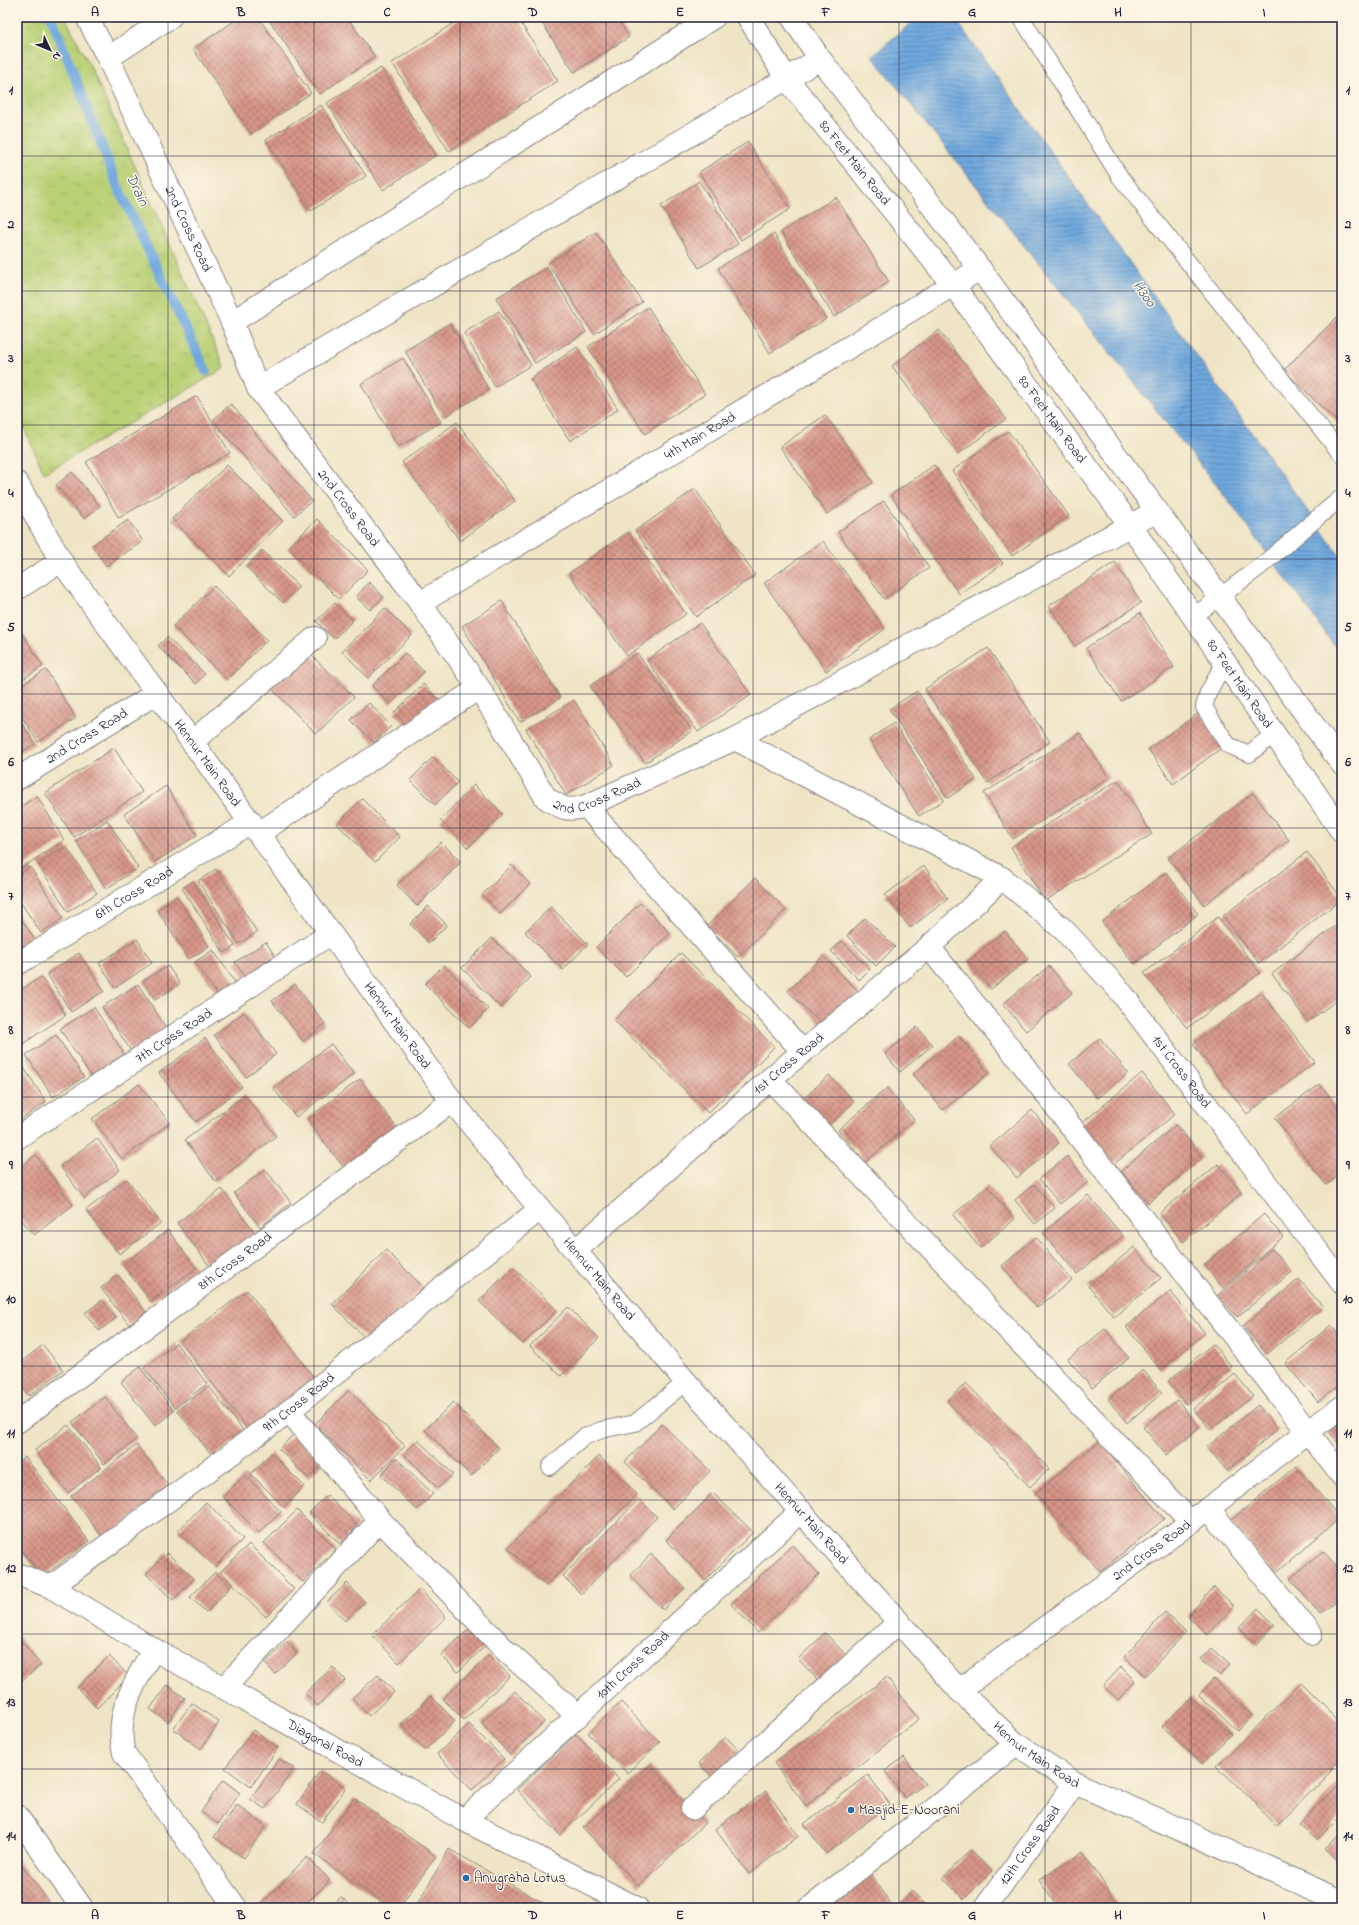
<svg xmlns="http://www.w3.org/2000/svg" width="1359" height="1925" viewBox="0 0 1359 1925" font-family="'Indie Flower',sans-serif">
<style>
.grass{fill:url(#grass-tufts);stroke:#6e7958}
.water{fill:url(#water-rules);stroke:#48658c}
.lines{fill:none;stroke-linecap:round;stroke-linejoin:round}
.stream{stroke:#6fa8de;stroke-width:10}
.building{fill:url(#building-cross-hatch)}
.lane-casing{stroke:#888380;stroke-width:18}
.street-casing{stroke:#888380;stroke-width:24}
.secondary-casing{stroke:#888380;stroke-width:24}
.primary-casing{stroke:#888380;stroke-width:24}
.lane{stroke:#fff;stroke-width:16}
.street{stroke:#fff;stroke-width:22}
.secondary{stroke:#fff;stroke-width:22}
.primary{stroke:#fff;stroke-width:22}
.grid{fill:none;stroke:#22223b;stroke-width:1;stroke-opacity:0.55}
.poi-dot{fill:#1f6fb2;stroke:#fcf5e5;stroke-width:1.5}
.labels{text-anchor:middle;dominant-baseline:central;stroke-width:3;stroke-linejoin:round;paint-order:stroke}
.street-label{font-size:14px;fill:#22223b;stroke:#fcf5e5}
.poi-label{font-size:14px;fill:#22223b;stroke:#fcf5e5;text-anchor:start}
.water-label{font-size:15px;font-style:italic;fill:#41587c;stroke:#fcf5e5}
.neatline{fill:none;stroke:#22223b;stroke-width:1.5}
.grid-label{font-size:13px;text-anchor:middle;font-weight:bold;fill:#22223b}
</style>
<defs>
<pattern id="grass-tufts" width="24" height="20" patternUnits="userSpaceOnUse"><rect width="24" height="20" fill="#b9d075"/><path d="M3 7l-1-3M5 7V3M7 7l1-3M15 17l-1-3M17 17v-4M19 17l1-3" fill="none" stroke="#9fb266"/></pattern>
<pattern id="water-rules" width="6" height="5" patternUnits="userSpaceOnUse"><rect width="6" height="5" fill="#6fa8de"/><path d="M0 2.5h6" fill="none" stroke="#5b88b5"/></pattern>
<pattern id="building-cross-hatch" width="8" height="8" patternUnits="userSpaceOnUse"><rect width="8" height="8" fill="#d79588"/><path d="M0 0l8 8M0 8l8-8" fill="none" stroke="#ae7970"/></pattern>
</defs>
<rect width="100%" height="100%" fill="#fcf5e5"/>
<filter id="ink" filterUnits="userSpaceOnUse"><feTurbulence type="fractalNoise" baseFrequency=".025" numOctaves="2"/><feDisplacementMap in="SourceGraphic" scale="8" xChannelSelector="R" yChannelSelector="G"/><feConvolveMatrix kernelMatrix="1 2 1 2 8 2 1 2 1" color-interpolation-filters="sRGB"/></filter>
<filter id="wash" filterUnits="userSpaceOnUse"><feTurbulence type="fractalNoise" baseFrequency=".012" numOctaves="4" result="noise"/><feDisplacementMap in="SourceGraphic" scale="16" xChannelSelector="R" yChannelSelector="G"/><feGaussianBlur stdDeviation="0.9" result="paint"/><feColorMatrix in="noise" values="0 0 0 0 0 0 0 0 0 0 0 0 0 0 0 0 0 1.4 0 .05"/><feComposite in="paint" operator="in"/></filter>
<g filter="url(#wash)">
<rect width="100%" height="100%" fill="#efe4c5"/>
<!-- grass -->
<path class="grass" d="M17 17H65L91 68 225 368 44 473 17 412Z"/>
<!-- water -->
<path class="water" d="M918 17H954L1342 559V656L1233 506 872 56Z"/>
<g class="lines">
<!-- stream -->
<path class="stream" d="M51 17 118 187 206 371"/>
</g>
<g id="blocks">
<!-- building -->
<path class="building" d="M240 17H258L311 93 251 134 193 49Z
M267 17H347L375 57 320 94Z
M463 17H517L558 81 449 151 392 63Z
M538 17H616L629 37 574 72Z
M381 68 436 155 383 190 327 103Z
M321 105 366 176 311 211 266 140Z
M748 142 790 209 741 240 699 172Z
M699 181 738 244 699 268 661 206Z
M836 197 889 282 834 317 781 232Z
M596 232 642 302 594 334 548 263Z
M774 234 826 319 770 353 718 268Z
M547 267 586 332 535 363 496 298Z
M648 307 705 394 645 434 588 347Z
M499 311 531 365 495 387 464 333Z
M1342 312V427L1284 370Z
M450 323 489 390 444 417 405 351Z
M939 330 1006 419 958 454 892 366Z
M577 347 618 409 570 441 530 379Z
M403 358 441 422 398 447 361 384Z
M197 396 230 453 119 518 86 462Z
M231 404 312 501 294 516 213 420Z
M825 415 873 482 827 514 780 447Z
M457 422 515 501 460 541 402 462Z
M1008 431 1069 516 1012 556 952 471Z
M227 465 283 521 229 576 172 519Z
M934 465 1003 564 959 594 891 495Z
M72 472 100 506 84 519 56 485Z
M695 489 755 575 696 617 635 531Z
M884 501 929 568 884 599 838 532Z
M317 519 368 570 339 599 288 548Z
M128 520 143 541 106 566 92 545Z
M628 532 686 614 627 656 569 573Z
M823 541 885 629 826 671 764 583Z
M262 550 299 587 283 603 246 567Z
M1115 562 1141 603 1075 646 1049 606Z
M369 582 384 597 370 610 356 597Z
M214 586 267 640 227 680 173 626Z
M502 601 560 698 520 722 462 626Z
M335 603 353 620 334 639 316 621Z
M385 608 412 635 368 678 342 651Z
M1140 613 1174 667 1121 701 1086 648Z
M700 623 751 695 698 732 647 660Z
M17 625 43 666 17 683Z
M167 637 205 674 196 684 158 646Z
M988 648 1050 742 987 783 925 689Z
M308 652 354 697 316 734 271 688Z
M405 653 424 672 390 704 372 686Z
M637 653 692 731 645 763 590 686Z
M46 670 76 718 38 742 17 709V688Z
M423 684 440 701 411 730 394 713Z
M917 691 976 779 948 798 889 709Z
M574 700 614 765 566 795 526 729Z
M369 703 391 726 374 743 351 720Z
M1200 712 1224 746 1173 784 1148 749Z
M17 715 35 744 17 755Z
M894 723 944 800 919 816 869 740Z
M1080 733 1109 778 1013 839 984 793Z
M114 748 142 792 74 837 45 793Z
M433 757 458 782 435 805 410 780Z
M1118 780 1152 834 1045 901 1011 847Z
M474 785 503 814 468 848 440 820Z
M166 786 197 835 155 862 124 814Z
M1253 793 1289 840 1204 905 1168 858Z
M37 796 64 840 17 871V809Z
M362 799 400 837 375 862 337 824Z
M107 820 138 868 106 889 76 841Z
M441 842 461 862 417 906 397 885Z
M66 846 97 893 68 912 38 864Z
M1307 852 1342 899 1259 963 1223 916Z
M512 865 530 884 500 914 482 895Z
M924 866 948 899 910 928 885 895Z
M30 867 63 918 41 933 17 897V876Z
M216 869 257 932 239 944 198 881Z
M1166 872 1198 914 1134 964 1102 922Z
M755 878 786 910 738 957 707 926Z
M193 881 235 946 224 953 182 888Z
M177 896 209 946 189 959 157 910Z
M640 903 670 933 626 977 596 947Z
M428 906 447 925 429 943 410 924Z
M551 907 588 944 563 970 525 932Z
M17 912 35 940 17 952Z
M1218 917 1260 973 1187 1028 1144 973Z
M865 918 895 947 876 966 847 936Z
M1342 921V996L1308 1022 1272 974Z
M1005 931 1028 959 991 989 968 961Z
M492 938 531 977 501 1008 462 968Z
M137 939 152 963 115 988 99 963Z
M842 941 870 969 859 980 831 951Z
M266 942 278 961 247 981 235 962Z
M213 950 237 985 219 997 195 962Z
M79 953 104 991 71 1012 47 974Z
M681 953 774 1047 708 1113 614 1020Z
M823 956 860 993 825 1028 788 991Z
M444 965 488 1009 469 1028 425 984Z
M168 966 180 984 155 1000 143 981Z
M1049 966 1072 993 1026 1031 1003 1004Z
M41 977 66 1015 18 1047 17 992Z
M138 984 166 1028 131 1051 102 1007Z
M295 984 325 1024 303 1041 272 1001Z
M1261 992 1315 1062 1247 1114 1193 1044Z
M94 1007 124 1054 91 1076 60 1029Z
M244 1012 276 1054 246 1077 214 1035Z
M917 1027 933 1045 900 1072 885 1054Z
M56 1035 84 1077 53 1097 26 1055Z
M959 1036 989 1073 943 1110 913 1074Z
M205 1038 242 1087 196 1122 159 1073Z
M1100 1038 1128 1073 1097 1098 1069 1064Z
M331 1044 354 1074 296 1117 273 1088Z
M19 1060 46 1102 18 1121 17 1062Z
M1142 1073 1175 1114 1113 1165 1080 1125Z
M829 1075 854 1102 826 1128 801 1101Z
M360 1079 397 1128 344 1168 307 1119Z
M139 1084 170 1123 122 1159 92 1119Z
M1320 1084 1342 1114V1173L1326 1185 1275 1118Z
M887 1088 914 1120 866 1162 838 1130Z
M245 1095 276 1136 216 1182 185 1140Z
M1032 1110 1059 1143 1017 1178 990 1146Z
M1176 1125 1203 1157 1148 1203 1121 1171Z
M97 1138 120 1170 84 1198 60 1166Z
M36 1155 73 1205 34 1235 17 1214V1170Z
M1067 1156 1088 1182 1060 1204 1039 1179Z
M1218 1164 1242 1193 1183 1242 1160 1213Z
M265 1169 291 1203 260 1227 234 1193Z
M127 1179 161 1223 119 1254 86 1210Z
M1034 1184 1055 1208 1035 1224 1015 1200Z
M987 1186 1015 1219 980 1248 953 1215Z
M222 1189 256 1234 211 1268 177 1223Z
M1088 1195 1123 1236 1077 1274 1043 1233Z
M1264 1214 1283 1237 1223 1288 1204 1265Z
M168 1230 196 1268 151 1302 123 1265Z
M1036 1237 1072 1280 1037 1308 1002 1266Z
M1134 1247 1161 1278 1114 1317 1088 1286Z
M1272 1249 1292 1272 1237 1317 1218 1295Z
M386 1250 423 1287 369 1342 332 1304Z
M513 1267 557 1310 523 1344 479 1301Z
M118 1275 146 1312 129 1325 101 1288Z
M1299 1279 1323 1307 1267 1354 1243 1326Z
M247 1290 315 1379 248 1430 180 1341Z
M1170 1291 1205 1333 1161 1370 1126 1327Z
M102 1300 116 1318 99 1331 85 1313Z
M568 1307 599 1338 561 1376 530 1346Z
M1331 1325 1342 1339V1382L1318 1402 1285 1363Z
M1105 1329 1129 1358 1092 1388 1068 1359Z
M176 1343 207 1384 175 1408 144 1368Z
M1213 1344 1232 1367 1186 1404 1168 1381Z
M43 1345 63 1370 29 1396 17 1380V1365Z
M140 1367 174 1411 155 1426 121 1382Z
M1143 1370 1162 1393 1127 1423 1108 1399Z
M1235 1374 1253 1396 1211 1430 1193 1409Z
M966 1383 1049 1469 1030 1487 947 1401Z
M209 1386 245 1433 213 1457 177 1410Z
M349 1390 405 1446 371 1480 315 1424Z
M105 1397 137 1439 104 1464 72 1422Z
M1177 1400 1200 1427 1166 1455 1143 1427Z
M453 1402 499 1448 471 1476 425 1430Z
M1258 1405 1278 1429 1227 1471 1207 1447Z
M1342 1418V1448L1328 1430Z
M662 1424 710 1471 673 1509 625 1462Z
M68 1425 101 1467 68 1493 35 1450Z
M294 1434 323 1463 308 1478 279 1449Z
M418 1440 453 1474 438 1488 404 1454Z
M1099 1441 1164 1519 1100 1572 1035 1493Z
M137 1445 170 1488 104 1539 71 1496Z
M271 1453 304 1486 284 1507 251 1474Z
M599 1456 637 1494 546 1586 508 1548Z
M25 1457 89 1541 42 1577 17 1545V1463Z
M396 1458 433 1494 417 1510 381 1475Z
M1296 1466 1340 1518 1274 1574 1230 1521Z
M245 1475 281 1512 259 1533 223 1497Z
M713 1493 753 1532 705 1580 666 1540Z
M327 1495 358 1526 340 1544 309 1513Z
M639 1499 657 1517 581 1594 563 1576Z
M206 1502 243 1539 215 1567 178 1531Z
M297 1510 336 1549 303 1582 264 1543Z
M249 1544 294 1589 266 1617 220 1572Z
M792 1545 819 1574 758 1633 731 1604Z
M1323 1551 1342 1575V1596L1320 1614 1290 1579Z
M167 1553 194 1579 173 1600 146 1574Z
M651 1554 685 1588 663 1610 630 1576Z
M215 1572 231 1587 206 1612 190 1597Z
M347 1583 365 1602 345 1621 327 1602Z
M1214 1587 1234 1606 1207 1635 1188 1616Z
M420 1589 446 1617 399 1663 372 1635Z
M1258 1608 1275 1625 1256 1645 1239 1628Z
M1165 1612 1186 1632 1145 1676 1124 1657Z
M469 1629 485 1646 458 1672 441 1655Z
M825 1633 847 1656 820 1682 798 1659Z
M17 1635 41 1665 17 1684Z
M287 1642 297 1653 275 1674 265 1663Z
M1211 1648 1230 1665 1220 1676 1201 1659Z
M489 1655 510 1676 464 1720 443 1699Z
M109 1656 129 1676 97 1708 77 1688Z
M333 1667 345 1680 318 1706 305 1693Z
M1121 1667 1135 1681 1118 1700 1103 1686Z
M378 1675 394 1692 369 1716 352 1698Z
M887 1677 919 1719 806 1806 774 1763Z
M1213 1679 1252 1715 1237 1731 1199 1695Z
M1301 1683 1342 1724V1759L1277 1825 1217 1766Z
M167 1685 185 1698 168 1722 150 1709Z
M515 1691 544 1722 510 1755 481 1723Z
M431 1696 455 1721 425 1750 401 1724Z
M1191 1697 1231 1734 1202 1764 1162 1727Z
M621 1702 660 1742 627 1773 588 1733Z
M192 1703 219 1722 201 1749 173 1729Z
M469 1724 504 1759 472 1790 437 1754Z
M253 1730 278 1748 251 1787 225 1768Z
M576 1734 619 1779 560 1835 517 1790Z
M726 1737 745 1757 718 1783 699 1763Z
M904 1757 925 1784 905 1798 885 1771Z
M279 1759 294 1768 265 1809 250 1799Z
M650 1765 705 1823 639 1886 583 1828Z
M320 1771 346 1788 322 1822 297 1804Z
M868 1775 890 1804 826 1854 804 1824Z
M1342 1779V1815L1317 1840 1299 1824Z
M223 1780 240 1793 218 1824 201 1812Z
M766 1791 799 1836 749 1874 715 1829Z
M354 1798 436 1856 399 1908H390L314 1854Z
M237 1805 266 1826 244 1858 214 1837Z
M1342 1830V1866L1324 1849Z
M449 1849 552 1908H415Z
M970 1850 992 1871 964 1899 943 1878Z
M1083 1852 1120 1908H1058L1039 1880Z
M307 1857 330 1880 302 1908H257Z
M17 1859 48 1901 39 1908H17Z
M870 1873 890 1902 882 1908H819Z
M912 1891 929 1908H896Z
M341 1897 353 1908H330Z"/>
</g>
</g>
<g filter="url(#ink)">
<use href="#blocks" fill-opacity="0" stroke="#888380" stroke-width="1"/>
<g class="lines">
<!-- lane casing -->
<g class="lane-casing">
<path id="lane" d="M1021 17 1120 177 1342 455
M1193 617 1262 565 1342 497
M1225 661 1208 693 1204 707 1228 745 1249 754 1274 734
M550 1467 584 1437 601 1430 635 1423 686 1382"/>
</g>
<!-- street casing -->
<g class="street-casing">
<g id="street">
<path id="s1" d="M87 17 108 58 232 322 258 388 420 603 479 688 546 798C562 808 567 812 586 806L735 739 1157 511"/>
<path d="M108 58 170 17"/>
<path d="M232 322 714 17"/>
<path d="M258 388 820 59"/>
<path d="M17 589 61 561"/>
<path id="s2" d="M420 603 980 269"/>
<path id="s3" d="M735 739 1002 878 1064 930 1120 991 1342 1283"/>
<path d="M193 741 315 638"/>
<path d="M586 806 803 1052"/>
<path d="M259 833 479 688"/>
<path d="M929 947 1028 1071 1342 1476"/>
<path id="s4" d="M17 964 251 822"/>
<path d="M770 1079 1191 1522"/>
<path id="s5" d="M17 1138 330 934"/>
<path id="s6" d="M575 1251 770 1079 929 947 1002 878"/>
<path d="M289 1411 380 1520 505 1650 578 1716"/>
<path id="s7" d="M17 1422 452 1101"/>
<path d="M1208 1508 1311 1634"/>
<path id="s8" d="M17 1574 51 1587 153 1649 464 1820 637 1908"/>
<path id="s9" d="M51 1587 289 1411 540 1209"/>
<path d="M153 1649C135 1684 114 1712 124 1753L236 1908"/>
<path d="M224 1688 380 1520"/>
<path id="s10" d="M959 1690 1191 1522 1307 1432 1342 1407"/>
<path d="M692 1809 899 1622"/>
<path d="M17 1816 82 1908"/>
<path id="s11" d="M464 1820 801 1511"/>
<path d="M810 1908 1016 1744"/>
<path id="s12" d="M985 1908 1075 1783"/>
</g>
</g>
<!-- secondary casing -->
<g class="secondary-casing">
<g id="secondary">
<path id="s13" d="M17 483 61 561 452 1101 540 1209 686 1382 959 1690 1016 1744 1075 1783 1342 1901"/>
<path id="s14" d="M17 779 157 693"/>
</g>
</g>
<!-- primary casing -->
<g class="primary-casing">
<g id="primary">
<path id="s15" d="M748 17 787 79 953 285 1130 525 1342 832"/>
<path d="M792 17 820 59 980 269 1342 764"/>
</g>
</g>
<!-- lane -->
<use href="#lane" class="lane"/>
<!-- street -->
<use href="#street" class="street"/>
<!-- secondary -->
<use href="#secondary" class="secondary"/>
<!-- primary -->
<use href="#primary" class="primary"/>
</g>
</g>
<!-- grid -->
<path class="grid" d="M168 17V1908M314 17V1908M460 17V1908M606 17V1908M753 17V1908M899 17V1908M1045 17V1908M1191 17V1908M17 156H1342M17 291H1342M17 425H1342M17 559H1342M17 694H1342M17 828H1342M17 962H1342M17 1097H1342M17 1231H1342M17 1366H1342M17 1500H1342M17 1634H1342M17 1769H1342"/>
<!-- markers -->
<g class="poi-dot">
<circle cx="851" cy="1810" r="4"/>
<circle cx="466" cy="1878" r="4"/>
</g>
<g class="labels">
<!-- street labels -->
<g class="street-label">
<text stroke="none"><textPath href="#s15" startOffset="181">80 Feet Main Road</textPath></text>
<text stroke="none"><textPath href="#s1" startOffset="235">2nd Cross Road</textPath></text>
<text stroke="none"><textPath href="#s15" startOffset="505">80 Feet Main Road</textPath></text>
<text stroke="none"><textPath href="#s2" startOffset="326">4th Main Road</textPath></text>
<text stroke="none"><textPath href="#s1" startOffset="559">2nd Cross Road</textPath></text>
<text stroke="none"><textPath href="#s15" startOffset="829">80 Feet Main Road</textPath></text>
<text stroke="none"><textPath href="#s14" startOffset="82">2nd Cross Road</textPath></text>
<text stroke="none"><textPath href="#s13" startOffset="339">Hennur Main Road</textPath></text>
<text stroke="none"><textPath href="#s1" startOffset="966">2nd Cross Road</textPath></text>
<text stroke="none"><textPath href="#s4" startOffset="137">6th Cross Road</textPath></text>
<text stroke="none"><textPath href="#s13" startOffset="663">Hennur Main Road</textPath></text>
<text stroke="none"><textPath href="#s5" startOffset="187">7th Cross Road</textPath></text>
<text stroke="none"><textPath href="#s6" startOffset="284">1st Cross Road</textPath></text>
<text stroke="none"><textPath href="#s3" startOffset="566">1st Cross Road</textPath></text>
<text stroke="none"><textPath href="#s7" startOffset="271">8th Cross Road</textPath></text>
<text stroke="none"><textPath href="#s13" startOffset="987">Hennur Main Road</textPath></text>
<text stroke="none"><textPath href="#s9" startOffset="309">9th Cross Road</textPath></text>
<text stroke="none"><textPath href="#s13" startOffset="1311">Hennur Main Road</textPath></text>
<text stroke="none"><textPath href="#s10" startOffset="238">2nd Cross Road</textPath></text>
<text stroke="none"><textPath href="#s11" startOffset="229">10th Cross Road</textPath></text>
<text stroke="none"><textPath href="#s8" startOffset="352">Diagonal Road</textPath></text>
<text stroke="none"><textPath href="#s13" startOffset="1635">Hennur Main Road</textPath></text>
<text stroke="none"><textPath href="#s12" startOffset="77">12th Cross Road</textPath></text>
</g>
<!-- poi labels -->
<g class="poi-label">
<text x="859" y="1810">Masjid-E-Noorani</text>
<text x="474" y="1878">Anugraha Lotus</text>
</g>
<!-- water labels -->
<g class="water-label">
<text transform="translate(137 190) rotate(65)">Drain</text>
<text transform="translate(1144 294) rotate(54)">H300</text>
</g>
</g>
<!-- margin -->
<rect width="1359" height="1925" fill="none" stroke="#fcf5e5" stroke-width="44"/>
<!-- north arrow -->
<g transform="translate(50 50) rotate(134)" stroke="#fcf5e5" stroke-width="3" paint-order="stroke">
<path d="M0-3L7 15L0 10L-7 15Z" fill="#22223b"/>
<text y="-6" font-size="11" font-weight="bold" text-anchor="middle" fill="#22223b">N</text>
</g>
<rect x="22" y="22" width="1315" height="1881" class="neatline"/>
<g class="grid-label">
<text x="95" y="16">A</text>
<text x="241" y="16">B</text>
<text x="387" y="16">C</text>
<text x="533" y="16">D</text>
<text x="680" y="16">E</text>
<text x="826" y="16">F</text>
<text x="972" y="16">G</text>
<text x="1118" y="16">H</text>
<text x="1264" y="16">I</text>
<text x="11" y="94">1</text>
<text x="1348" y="94">1</text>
<text x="11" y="228">2</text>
<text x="1348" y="228">2</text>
<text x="11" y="362">3</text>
<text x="1348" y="362">3</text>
<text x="11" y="497">4</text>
<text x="1348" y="497">4</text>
<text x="11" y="631">5</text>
<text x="1348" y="631">5</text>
<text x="11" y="766">6</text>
<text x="1348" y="766">6</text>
<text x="11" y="900">7</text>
<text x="1348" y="900">7</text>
<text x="11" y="1034">8</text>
<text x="1348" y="1034">8</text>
<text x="11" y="1169">9</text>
<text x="1348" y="1169">9</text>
<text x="11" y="1303">10</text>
<text x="1348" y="1303">10</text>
<text x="11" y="1437">11</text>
<text x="1348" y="1437">11</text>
<text x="11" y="1572">12</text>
<text x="1348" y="1572">12</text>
<text x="11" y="1706">13</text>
<text x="1348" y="1706">13</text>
<text x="11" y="1840">14</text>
<text x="1348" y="1840">14</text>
<text x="95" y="1919">A</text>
<text x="241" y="1919">B</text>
<text x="387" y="1919">C</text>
<text x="533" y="1919">D</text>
<text x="680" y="1919">E</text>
<text x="826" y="1919">F</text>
<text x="972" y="1919">G</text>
<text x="1118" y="1919">H</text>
<text x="1264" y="1919">I</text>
</g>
</svg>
